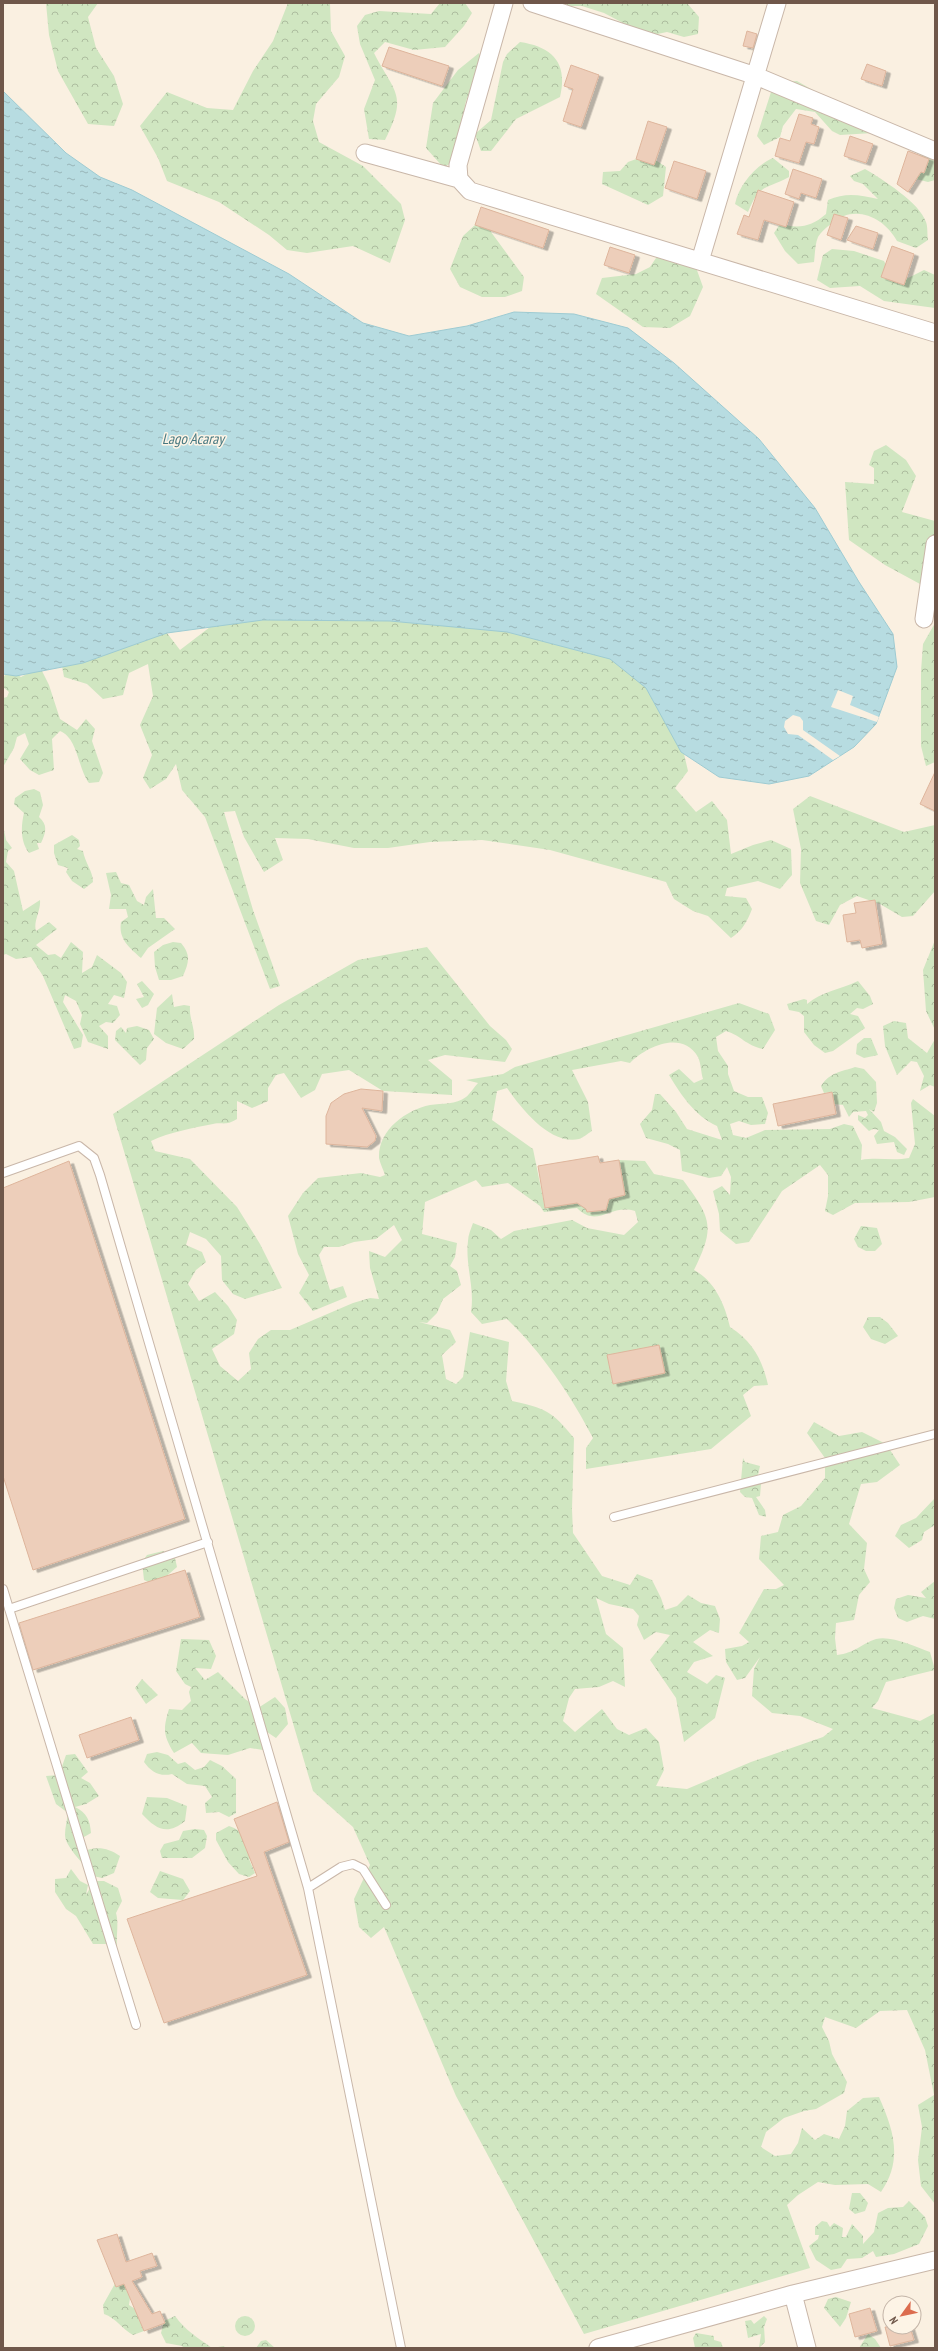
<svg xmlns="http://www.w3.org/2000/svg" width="938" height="2351" viewBox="0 0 938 2351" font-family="'PT Sans Narrow',sans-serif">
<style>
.forest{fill:url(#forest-crowns)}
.water{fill:url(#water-ripples);stroke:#9ecbd2}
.pier{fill:#faf0e1}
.building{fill:#edceba;stroke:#deb59c;filter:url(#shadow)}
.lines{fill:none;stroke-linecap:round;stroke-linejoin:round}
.lane-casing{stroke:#c9b7a9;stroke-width:10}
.street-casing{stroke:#c9b7a9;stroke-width:19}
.lane{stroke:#fff;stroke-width:8}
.street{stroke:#fff;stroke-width:17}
.labels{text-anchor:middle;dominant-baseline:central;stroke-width:3;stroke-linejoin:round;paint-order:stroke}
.water-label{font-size:15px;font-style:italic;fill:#467881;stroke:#fdf4e6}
</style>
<defs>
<pattern id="forest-crowns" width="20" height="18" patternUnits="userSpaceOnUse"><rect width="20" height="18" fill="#d0e6c1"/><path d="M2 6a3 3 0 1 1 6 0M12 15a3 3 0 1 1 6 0" fill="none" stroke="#adbd9f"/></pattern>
<pattern id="water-ripples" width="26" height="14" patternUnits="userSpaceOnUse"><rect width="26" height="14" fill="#b7dce1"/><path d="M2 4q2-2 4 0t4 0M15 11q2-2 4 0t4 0" fill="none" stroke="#99b5b8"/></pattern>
<filter id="shadow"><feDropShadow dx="4.5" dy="2.5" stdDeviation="0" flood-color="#0004"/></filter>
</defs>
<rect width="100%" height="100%" fill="#faf0e1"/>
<!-- forest -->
<path class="forest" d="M46 3H98L88 17 96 48 114 76 123 104 114 126 88 124 58 71 49 35Z
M288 3H330L331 31 345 56 339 77 316 104 313 121 319 142 363 166 401 204 405 220 390 263 353 246 307 253 287 250 269 235 219 202 167 181 158 158 140 126 167 92 207 108 233 110 253 71 273 41Z
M440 3H465L472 13 464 26 445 47 414 50 385 42 374 53C395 94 408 94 385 140L369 139 364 109 375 80 360 44 357 26 365 15 379 11 431 14Z
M563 3H687L699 17 698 34 684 37 667 32 648 36 604 13 582 6H568Z
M520 42C553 47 568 63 560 97L516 119 491 151H481L475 134 491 120 503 62 507 54Z
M479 53C487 72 475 80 468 96 461 109 464 142 464 158L443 167 426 148 433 103 458 70Z
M797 81 844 108 869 113 879 126 873 133 840 135 832 131 815 112 796 109 783 126 780 137 764 145 757 136 771 92 780 82Z
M935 147V180L928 182 916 179 915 164 922 151Z
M639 158 657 161 666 167 663 196 648 205 602 184 603 172 620 171 628 162Z
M773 158 789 171V177C765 190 760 183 748 212L735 204C739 185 755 166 773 158Z
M865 169C882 179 920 203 926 222 928 227 927 235 928 240L916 248 897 241C884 217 854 203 831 224 827 227 821 232 818 237 815 244 815 254 814 262L798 264 785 251 774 233 780 224C799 229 811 227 826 214L828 200C846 192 860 195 878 199L863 184 854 181 850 176Z
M476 224 492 228 491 232 524 277 522 291 505 297H482L460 287 450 269 463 236Z
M664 246H679L694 262 703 287 690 316 670 328 643 327 596 294 602 278 636 274 650 267Z
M832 249 854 251 884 261 891 275 898 283 924 270 935 275V308L884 301 860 286 830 288 817 280 823 255Z
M886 445 906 460 916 476 902 512 935 521V608L920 584 885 565 849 540 845 482 874 484V468L869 465 874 451Z
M335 598 620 654 678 728 688 771 675 788 696 812 712 801 727 820 731 854 753 845 771 840 791 849 792 875 780 889 758 881 727 888 725 896 746 898 752 909C747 922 742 931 731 938L708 916 693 911 674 899 666 882 550 850 482 840 430 842 388 848H354L308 839 275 838 283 860 264 872 244 837 235 811 224 812 253 910 280 986 270 989 205 817 182 790 176 764 166 779 150 789 143 778 152 755 140 725 153 696 148 664 129 673 123 695 103 699 87 684 64 677 60 655 167 633 180 650 210 627 258 610Z
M935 623V762L926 766 921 746V671L923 644Z
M40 667 49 685 60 719 77 730 86 719 95 729 92 741 103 773 99 782 89 783C78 769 78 738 60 731L52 739 54 770 39 775 30 770 20 759 29 744 25 733 17 737 14 748 3 767V698L7 697 9 692 3 687V678L9 670 21 677Z
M34 789 40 792 43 805 39 817C48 825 46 832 41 843H37L39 849 29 853C20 841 21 826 24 813L14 804 15 798 25 791Z
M810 796 904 832 935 825V891L913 916 902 917 880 904 857 896 840 905 829 925 816 921 800 883 801 849 793 809Z
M4 830 6 840 12 848 8 851 6 862 14 871 23 911 40 900C41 911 33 921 36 931L49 922 57 929 36 945 48 955 55 954 61 958 71 942 83 952 82 973 92 967 97 955 121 973 127 982 124 998 114 995 108 1004 117 1006 120 1015 113 1023 106 1022 99 1026 108 1036V1049L88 1042 80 1024 82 1015 76 1001 65 995 63 1002 83 1035 81 1047 74 1049 43 976 31 957 16 959 6 954 3 955Z
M72 835 79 840 80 846 77 849 83 851C85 863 93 871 93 882L84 889 72 881 66 872 68 868 58 865 54 853V845Z
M116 872 121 883 129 885 137 901 144 905 146 897 153 889 156 918H164L175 929 148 948 141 958C130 948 118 939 121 922L128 917 126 909H109L111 895 106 873Z
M935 940V1030L926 1011 923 970Z
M173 942 181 943C191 955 189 962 183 976L171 980H159L155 967 154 952 163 945Z
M427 947 490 1026 506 1040 512 1049 505 1062 445 1055 428 1060 452 1080V1095L383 1091 349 1070 322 1074 315 1090 301 1098 284 1073 276 1075 268 1088V1101L252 1108 237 1101V1119C226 1126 224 1122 213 1124 193 1128 170 1132 151 1141L155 1151 190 1159 237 1207 260 1244 282 1288 245 1299 233 1294 222 1280 221 1256 206 1239 190 1232 186 1245 202 1252 206 1262 196 1270 188 1284 199 1301 215 1292 228 1306 237 1320 234 1334 212 1349 220 1366 238 1381 251 1369 249 1353 258 1339 271 1330H290L353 1303 370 1298 379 1299 370 1268 369 1251 385 1257 402 1240 394 1225 376 1239 354 1242 339 1247H324L319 1255 330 1290 343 1286 347 1297 313 1311 299 1293 309 1275 298 1254 288 1216 303 1193 318 1178 361 1173 380 1177 385 1175C383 1169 380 1163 379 1158 378 1130 406 1110 430 1105 442 1103 456 1105 466 1097 470 1094 474 1087 478 1083L466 1080 503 1074 515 1067 739 1003 769 1014 775 1030 763 1049C745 1045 742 1036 726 1031L716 1037 718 1051 728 1066V1074L734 1091 748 1097H762L768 1113 765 1124 751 1125 739 1121 730 1124 733 1135 746 1138 765 1130 830 1129 844 1124 853 1126 862 1145 861 1160C877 1157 893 1161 909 1158L915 1144 911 1103 913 1099 935 1116V1197L909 1202 855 1203 833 1215 825 1211 828 1196V1175L820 1165 782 1191 749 1242 736 1244 720 1231 719 1214 713 1191 722 1186 730 1195 731 1177 727 1167 721 1176 709 1178 682 1171 680 1150 668 1144 646 1138 640 1124 652 1110 655 1094H660L676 1112 687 1129 722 1140 717 1126C695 1116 681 1095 669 1075L679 1069 694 1083 703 1079C701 1073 701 1063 698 1057 682 1030 647 1046 630 1063L621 1061 572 1070 588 1102 592 1131C588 1133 583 1138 579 1139 550 1145 522 1109 507 1088L497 1091 492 1120 533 1149 545 1208 577 1203 586 1209 587 1212 606 1210 609 1199 625 1194 619 1160 645 1161 654 1174 683 1180C712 1219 715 1227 694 1270 715 1281 725 1305 730 1327 753 1342 762 1359 768 1385L754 1386 743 1395 751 1416 711 1449 586 1469V1448L593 1438C572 1397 541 1351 507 1319L482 1324 471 1312C475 1288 465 1265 468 1241 468 1235 471 1229 473 1223L491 1230 501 1239 514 1231 572 1220 587 1228 624 1235 638 1222 635 1211C610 1203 598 1229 577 1208L544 1212 540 1206 508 1183 482 1187 476 1180 425 1202 422 1234 457 1243 455 1257 450 1266 457 1271 461 1285 443 1299 437 1313 427 1323 419 1322 450 1330 456 1342 442 1355 446 1379 456 1384 463 1377 470 1332 509 1342 506 1381 512 1401C545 1408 552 1411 574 1438L572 1509 573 1533 602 1576 630 1585 637 1574 652 1580 661 1598 665 1610 677 1606 688 1595 701 1603 715 1606 720 1619 719 1633 710 1630 693 1642 713 1656 694 1662 687 1672 707 1684 716 1675 725 1678 715 1718 684 1742 676 1698 650 1660 670 1635 656 1632 644 1640 637 1625 639 1616 633 1609 609 1604 596 1598 606 1634 623 1648 625 1687 613 1681 599 1687 575 1689 569 1698 563 1721 575 1732 602 1709 617 1729 629 1735 646 1728 659 1742 664 1770 656 1786 687 1789 751 1762 823 1737 833 1729 800 1716 772 1713 752 1696 754 1669 760 1657 745 1678 737 1680 726 1662 725 1649 742 1646 749 1642 739 1633 764 1589H776L784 1585 759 1559 761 1536 778 1532 783 1515 801 1506 825 1478V1458L807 1433 814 1422 839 1436 862 1432 886 1444 900 1465 877 1482 861 1484 849 1524 867 1543 864 1569 870 1582 859 1595 854 1620 836 1623 835 1638 837 1655C855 1653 861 1644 876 1639 891 1635 916 1647 930 1652L935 1670 886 1682 878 1701 872 1708 920 1721 935 1713V2204L921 2186 918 2160 922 2127 918 2105 934 2095 925 2050 907 2010 880 2011 856 2028 825 2017 822 2027 829 2041 832 2054 847 2082 844 2093 816 2109 804 2111 784 2118 766 2132 761 2147 775 2156 791 2154 798 2143 802 2128 815 2140 824 2134 839 2139 845 2126 847 2111 863 2098 879 2097C894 2131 903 2160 881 2192L868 2184 835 2185 818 2182 798 2195 787 2205 810 2268 584 2334 456 2096 384 1927 371 1938 359 1927 354 1899 370 1865 353 1827 313 1791 113 1114 279 1005 358 960Z
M142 981 154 994 148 1005 142 1008 136 999 144 997 137 984Z
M858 981 870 996 873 1004 863 1009 857 1008 850 1014 858 1016 865 1028 833 1051 825 1053 814 1045 804 1032V1016L799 1012 789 1010 787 1004 804 999 807 1000V1004C822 991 840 990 858 981Z
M172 994 174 1007 184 1005 190 1006C189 1019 195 1027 194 1039L183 1049 166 1043 154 1034 157 1008Z
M894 1021 906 1023 908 1038 927 1053 935 1039V1087L930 1085 920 1091 924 1076 917 1062 911 1061 897 1075 885 1046 883 1026Z
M137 1026 149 1030 154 1039 147 1048 146 1060 140 1065 115 1040 116 1031 121 1027 126 1033 127 1028Z
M864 1038H871L878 1055 864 1058 856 1054 857 1044Z
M855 1067 864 1069 876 1082 877 1103 874 1112 869 1109 881 1122 884 1131 895 1137 907 1149 904 1155 897 1152 894 1142 877 1144 874 1136 879 1130 873 1129 869 1131 858 1120V1115L865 1118 868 1115 866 1111 853 1112 849 1117 843 1105 834 1104 832 1092 824 1093 821 1086C830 1072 841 1072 855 1067Z
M861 1226 877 1228 882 1244 875 1251H866L858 1247 854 1239Z
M868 1317H880L888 1323 898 1336 885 1344 871 1339 863 1327Z
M743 1458 745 1462 760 1466 758 1475 751 1480 761 1484 760 1496 756 1497 765 1510 766 1517 759 1515 752 1498 745 1497 740 1492Z
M935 1498V1525L924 1532 922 1540 909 1548 895 1536 901 1525 916 1518Z
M163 1551 175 1558 177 1567 162 1580 151 1583 144 1580 142 1562 147 1555Z
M935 1581V1619L923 1616 907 1622 898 1618 894 1608 896 1599 908 1595 926 1598 921 1592Z
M181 1639 209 1640 216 1656 211 1669 195 1668 205 1680 218 1672 245 1699 258 1708 275 1697 285 1708 288 1724 276 1738 261 1728 263 1750 250 1748 228 1755 201 1753 192 1743 174 1753C163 1735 163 1729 169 1709L182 1710 191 1701 189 1692 191 1687 185 1684 176 1671Z
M142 1679 158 1695 146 1704 135 1688Z
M157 1752 168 1755 178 1764 185 1762 195 1770 204 1767 210 1760 222 1766 236 1779V1813L229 1817 219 1812 206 1813 205 1803 212 1797 205 1786 187 1784 172 1774C160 1777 151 1772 144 1762L147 1754Z
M75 1754 88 1772 81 1778 90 1783 99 1796 86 1804 75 1807C87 1813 90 1820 91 1833L77 1841 81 1852C96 1846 107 1847 120 1856L114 1873 102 1878 93 1876C86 1866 65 1847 65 1835 65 1828 67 1820 68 1813L56 1804 46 1776 59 1775 66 1755Z
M147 1797 167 1798 187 1806 185 1821C167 1836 156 1829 142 1814Z
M229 1826C244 1830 248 1845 253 1858L249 1859 255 1873 249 1877 239 1874 228 1862 216 1840V1833Z
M195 1829 204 1830 207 1836 205 1848 192 1858H162L160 1851 164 1844 179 1840 183 1831Z
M71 1869 80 1881 88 1885 86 1895 94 1881H104L118 1888 122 1901 116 1913C119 1923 116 1936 117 1948L106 1944H93L76 1916 66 1909 55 1892V1879L66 1878Z
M160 1871 183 1879 190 1891 183 1900 158 1898 150 1892Z
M852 2193H860L868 2203 865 2211 855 2214 849 2209Z
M909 2201 925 2217 928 2226 919 2244 894 2254 876 2257 873 2251 862 2258 847 2259 841 2268 831 2270 816 2260 809 2246 818 2239 819 2235H815V2227L822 2221 827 2222 830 2227 834 2223 843 2228 842 2237H846L852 2224 863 2236V2244L874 2232 878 2213 888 2208 903 2207Z
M117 2280 132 2284 129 2305 146 2316 144 2331 133 2335C122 2329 116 2318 104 2314L103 2305Z
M836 2297 851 2302 846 2318 840 2327 824 2308 828 2299Z
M175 2316C185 2330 198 2338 212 2348L224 2346 225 2348H184L182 2346 166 2343 161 2333 164 2321Z
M764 2316 767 2319 764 2327 765 2342 759 2348 761 2334 748 2338 745 2321 751 2320 754 2324Z
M235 2326a10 10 0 1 1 20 0a10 10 0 1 1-20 0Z
M696 2333 714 2336V2340L721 2342 723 2348H695L693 2338Z
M868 2334 875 2339 881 2348H859Z
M266 2340 275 2348H256L261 2341Z"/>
<!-- water -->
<path class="water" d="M3 91 66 153 100 177 132 190 289 274 363 323 409 336 467 326 514 312 574 314 628 328 674 363 759 439 815 508 859 582 893 634 897 667 876 724 854 747 809 776 769 784 719 777 681 752 646 688 610 659 507 632 390 621 263 620 167 633 83 663 16 676 3 674Z"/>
<!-- pier -->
<path class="pier" d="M838 690 853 696 850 705 879 717 877 722 831 707Z
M793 715 800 717 803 721V730L840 756 833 760 798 735 788 734 784 727 785 721Z"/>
<!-- building -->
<path class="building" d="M747 31 757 34 753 48 743 46Z
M389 47 449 66 442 86 382 66Z
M867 64 886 71 882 86 861 79Z
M571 65 599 75 581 127 563 121 573 89 564 86Z
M799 114 813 118 811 124 819 127 814 144 806 142 799 163 775 156 780 138 790 141Z
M648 121 667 127 654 165 636 159Z
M850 136 873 144 866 163 844 156Z
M908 151 929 159 924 173 921 172 908 192 897 184Z
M674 161 706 171 697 199 665 188Z
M793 169 822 179 816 198 801 193 799 199 785 194Z
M758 190 794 202 786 227 764 220 758 240 737 234 744 215 749 217Z
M481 207 549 230 543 248 475 225Z
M834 214 848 218 841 240 827 235Z
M856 226 878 233 873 249 847 240Z
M892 246 914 254 904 285 881 277Z
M610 247 635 255 629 273 604 265Z
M935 772V811L920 804Z
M875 900 882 944 862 948 860 940 847 942 843 915 856 913 854 903Z
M361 1089 383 1091 382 1111 362 1108 376 1136 375 1141 367 1147 326 1144V1116L331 1103 344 1094Z
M832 1092 836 1114 778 1126 773 1104Z
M598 1156 600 1163 619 1160 625 1195 609 1199 606 1210 587 1212 586 1209 577 1203 545 1208 538 1166Z
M69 1161 185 1519 33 1570 3 1476V1188Z
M659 1345 665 1373 613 1384 607 1355Z
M185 1570 200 1617 33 1670 19 1623Z
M131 1717 139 1740 87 1758 79 1735Z
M277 1802 289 1842 264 1852 307 1975 164 2023 127 1919 257 1876 234 1819Z
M117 2234 126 2262 152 2253 157 2266 140 2271 142 2277 132 2281 152 2314 160 2311 165 2323 144 2331 124 2284 116 2287 97 2240Z
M870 2308 877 2331 855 2337 849 2314Z
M885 2327H910L914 2340 890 2346Z"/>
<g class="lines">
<!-- lane casing -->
<g class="lane-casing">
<path id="lane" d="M3 1173 79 1146 94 1158 100 1175 308 1888 401 2348
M614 1517 935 1434
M3 1589 136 2025
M9 1609 208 1542
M308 1888 341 1867 353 1864 363 1869 386 1905"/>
</g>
<!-- street casing -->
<g class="street-casing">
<path id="street" d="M504 3 458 165 459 179 470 191 935 333
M532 3 756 76 935 151
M365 153 459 179
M700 261 777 3
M924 619 935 544
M793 2294 807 2348
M598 2348 793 2294 935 2260"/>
</g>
<!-- lane -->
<use href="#lane" class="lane"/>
<!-- street -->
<use href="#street" class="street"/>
</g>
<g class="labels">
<!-- water labels -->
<g class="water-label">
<text x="193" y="438">Lago Acaray</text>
</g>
</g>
<!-- border -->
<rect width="938" height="2351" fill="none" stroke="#6f574a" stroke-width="8"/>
<!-- north arrow -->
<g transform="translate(902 2315) rotate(237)"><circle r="19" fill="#fdf4e6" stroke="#c4b5a8"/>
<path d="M0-3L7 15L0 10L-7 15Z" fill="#dc6c4e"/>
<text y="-6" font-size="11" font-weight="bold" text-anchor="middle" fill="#6f574a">N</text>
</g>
</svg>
